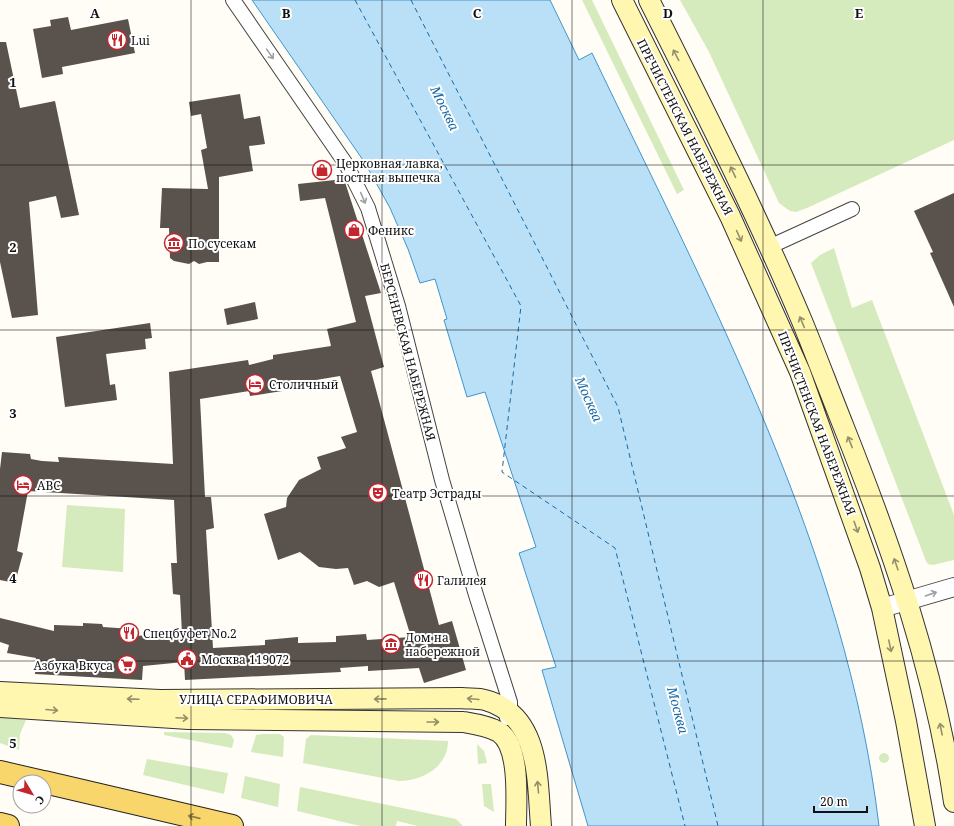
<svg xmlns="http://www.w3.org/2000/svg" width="954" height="826" viewBox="0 0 954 826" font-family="'Noto Serif',serif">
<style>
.green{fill:#d5ebbd}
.water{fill:#b9e0f7;stroke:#3f96cf}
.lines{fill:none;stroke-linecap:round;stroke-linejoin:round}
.ferry{stroke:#1768a6;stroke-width:1;stroke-dasharray:5 4;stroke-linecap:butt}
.building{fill:#5a524d;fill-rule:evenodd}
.minor-casing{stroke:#444;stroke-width:16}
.tertiary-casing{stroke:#444;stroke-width:20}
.secondary-casing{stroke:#333;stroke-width:22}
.primary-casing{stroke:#222;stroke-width:24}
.minor{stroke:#fff;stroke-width:14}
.tertiary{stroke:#fff;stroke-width:18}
.secondary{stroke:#fff6b0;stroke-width:20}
.primary{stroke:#f9d66b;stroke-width:22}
.oneway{stroke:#a0a0a0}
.oneway2{stroke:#948f68}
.oneway3{stroke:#917d42}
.grid{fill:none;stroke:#111;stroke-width:1;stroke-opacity:0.55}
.labels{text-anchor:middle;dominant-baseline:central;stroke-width:4;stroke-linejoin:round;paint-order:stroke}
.poi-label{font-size:12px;fill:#111;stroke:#fff;text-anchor:start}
.street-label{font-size:12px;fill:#111;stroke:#fff}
.water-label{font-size:13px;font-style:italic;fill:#1768a6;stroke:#fff}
.grid-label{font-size:13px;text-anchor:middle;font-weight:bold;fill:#111;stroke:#fff;stroke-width:4;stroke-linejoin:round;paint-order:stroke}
</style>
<rect width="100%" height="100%" fill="#fffdf5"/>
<!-- green -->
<path class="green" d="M582 0H592L684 190 677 194Z
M680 0H954V140L807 208 796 212 790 211 779 203 709 52Z
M834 248 852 308 872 300 954 515V560L933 565 928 564 926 561 811 263 820 255Z
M67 505 125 509 123 572 62 567Z
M0 716 26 720 20 734 19 750 0 743Z
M164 732 225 733 231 735 234 740 232 748 164 735Z
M263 734H280L284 737 283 757 251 752 256 735Z
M311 735 448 741C448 767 422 781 399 781L303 763 306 739Z
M477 744 484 751 487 763 478 764Z
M879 758a5 5 0 1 1 10 0a5 5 0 1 1-10 0Z
M147 759 228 773 224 794 143 775Z
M245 776 280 784 278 807 241 798Z
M482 784H491L494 812 484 806Z
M300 787 456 819 463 826H418L397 821 396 826H360L297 811Z"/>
<!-- water -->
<path class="water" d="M252 0H550L579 60 592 53C710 300 846 550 879 826H588L542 670 556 667 519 553 536 547 485 392 467 397 444 320 447 319 435 279 420 283 408 249 390 208 365 163Z"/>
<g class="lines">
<!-- ferry -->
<path class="ferry" d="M355 0 521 306 502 472 615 548 685 826
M411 0 618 407 718 826"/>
</g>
<!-- building -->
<path class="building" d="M68 17 71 30 128 19 135 53 62 67 63 74 42 78 33 29 51 26 50 20Z
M0 42H6L20 108 55 101 79 215 61 218 56 196 29 202 38 315 12 318 0 262Z
M240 94 244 119 260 116 265 144 249 146 253 171 219 177V262H207L199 264 194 261 189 264 174 261 170 258 169 228H160L162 188 208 189 201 150 207 148 201 114 191 116 189 102Z
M344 179 381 293 365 296 384 367 371 371 439 625 452 621 466 670 424 683 419 668 368 671V666L340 668 341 672 185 680 184 662 143 666 142 680 35 674 36 658 7 653 9 645 0 642V618L54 631V625L83 626V623L102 624 103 627 132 629 131 636 182 634 180 595 173 594 171 563H177L174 500 28 491 17 551 23 553 15 583 0 580V469L2 452 30 454 31 459 42 461 59 462 58 457 173 464 169 372 248 360 249 365 273 359V355L331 346 327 329 356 322 325 198 300 201 298 184ZM340 376 357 432 341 437 346 448 317 457 321 469 299 480 287 498 286 507 264 514 278 560 300 552 319 567 336 569 348 568 354 585 367 581 379 587 394 582 411 637 367 640 366 634 336 636V642L298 643V637L265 640V645L213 648 206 530 214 528 211 497H205L200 399 249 391 250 396 282 391 280 386Z
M954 193V307L930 253 933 252 914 211Z
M255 302 258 319 227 325 224 309Z
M150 323 152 338 145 339 146 349 106 354 110 385 115 384 117 400 65 407 56 337Z"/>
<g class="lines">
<!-- minor casing -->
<g class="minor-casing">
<path id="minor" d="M233 0 346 164 368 208 398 306 442 480 476 595 510 702V712L507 718
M769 247 852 209"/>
</g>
<!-- tertiary casing -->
<g class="tertiary-casing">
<path id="tertiary" d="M882 608 954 587"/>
</g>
<!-- secondary casing -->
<g class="secondary-casing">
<path id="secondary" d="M622 0 730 216 800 372 870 568 882 608 906 721 925 826
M649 0C702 106 756 212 802 321 816 355 829 390 843 425 892 548 935 671 954 802
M0 692 160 700 461 698C469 699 478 698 485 700 541 715 537 780 541 826
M0 707 189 719 463 722C475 724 488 726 499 732 521 747 516 802 516 826"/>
</g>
<!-- primary casing -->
<g class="primary-casing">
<path id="primary" d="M0 772 43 782
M44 782 232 826
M0 824 8 826"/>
</g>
<!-- minor -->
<use href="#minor" class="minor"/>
<!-- tertiary -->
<use href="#tertiary" class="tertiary"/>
<!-- secondary -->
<use href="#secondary" class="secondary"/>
<!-- primary -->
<use href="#primary" class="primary"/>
</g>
<!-- one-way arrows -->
<defs><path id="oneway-shaft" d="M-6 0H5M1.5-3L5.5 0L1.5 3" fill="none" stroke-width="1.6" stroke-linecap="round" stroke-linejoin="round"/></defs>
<g class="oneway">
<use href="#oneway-shaft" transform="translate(270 54) rotate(55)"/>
<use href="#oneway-shaft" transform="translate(363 198) rotate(67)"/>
<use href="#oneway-shaft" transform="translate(931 594) rotate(-19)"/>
</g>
<g class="oneway2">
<use href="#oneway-shaft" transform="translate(676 55) rotate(-117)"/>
<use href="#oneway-shaft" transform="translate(733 172) rotate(-115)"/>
<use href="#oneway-shaft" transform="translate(739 236) rotate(66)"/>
<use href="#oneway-shaft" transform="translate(802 322) rotate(-113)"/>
<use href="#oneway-shaft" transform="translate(850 442) rotate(-112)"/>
<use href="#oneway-shaft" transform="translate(856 527) rotate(71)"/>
<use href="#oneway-shaft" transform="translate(896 564) rotate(-109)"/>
<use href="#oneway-shaft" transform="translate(890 646) rotate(78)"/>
<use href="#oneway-shaft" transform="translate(133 699) rotate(-178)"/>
<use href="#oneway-shaft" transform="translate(380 699) rotate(179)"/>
<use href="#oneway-shaft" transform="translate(473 699) rotate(-175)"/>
<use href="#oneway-shaft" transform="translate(52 710) rotate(5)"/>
<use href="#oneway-shaft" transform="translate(182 718) rotate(3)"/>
<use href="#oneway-shaft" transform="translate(433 722)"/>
<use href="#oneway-shaft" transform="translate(941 729) rotate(-101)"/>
<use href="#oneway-shaft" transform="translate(538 787) rotate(-95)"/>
</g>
<use class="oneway3" href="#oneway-shaft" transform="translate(194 817) rotate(-167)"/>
<!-- grid -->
<path class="grid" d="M191 0V826M382 0V826M572 0V826M763 0V826M0 165H954M0 330H954M0 496H954M0 661H954"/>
<!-- icons -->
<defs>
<g id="restaurant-ring" transform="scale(1)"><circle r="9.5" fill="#fff" stroke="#c4262e" stroke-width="1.5"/><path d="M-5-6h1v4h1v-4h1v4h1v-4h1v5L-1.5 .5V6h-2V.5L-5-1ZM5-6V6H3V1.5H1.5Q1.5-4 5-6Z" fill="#c4262e"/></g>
<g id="shop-ring" transform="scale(1)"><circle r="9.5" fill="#fff" stroke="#c4262e" stroke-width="1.5"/><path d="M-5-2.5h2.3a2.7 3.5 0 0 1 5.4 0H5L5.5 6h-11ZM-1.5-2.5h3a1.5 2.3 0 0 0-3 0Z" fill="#c4262e"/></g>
<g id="museum-ring" transform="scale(1)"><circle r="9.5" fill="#fff" stroke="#c4262e" stroke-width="1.5"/><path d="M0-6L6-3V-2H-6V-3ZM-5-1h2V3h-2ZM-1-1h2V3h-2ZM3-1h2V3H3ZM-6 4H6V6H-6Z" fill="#c4262e"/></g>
<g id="hotel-ring" transform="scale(1)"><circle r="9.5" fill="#fff" stroke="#c4262e" stroke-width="1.5"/><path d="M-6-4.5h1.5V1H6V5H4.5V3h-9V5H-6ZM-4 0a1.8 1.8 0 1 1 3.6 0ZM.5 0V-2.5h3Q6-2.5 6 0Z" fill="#c4262e"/></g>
<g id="theatre-ring" transform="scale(1)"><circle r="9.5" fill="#fff" stroke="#c4262e" stroke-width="1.5"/><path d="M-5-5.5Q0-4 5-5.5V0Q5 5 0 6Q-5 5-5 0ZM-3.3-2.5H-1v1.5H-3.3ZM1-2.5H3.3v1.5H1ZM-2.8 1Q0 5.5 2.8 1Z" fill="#c4262e"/></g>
<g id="civic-ring" transform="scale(1)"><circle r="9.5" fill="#fff" stroke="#c4262e" stroke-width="1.5"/><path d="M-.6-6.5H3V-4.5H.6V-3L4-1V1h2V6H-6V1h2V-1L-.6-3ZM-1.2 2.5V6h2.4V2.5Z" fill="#c4262e"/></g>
<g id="supermarket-ring" transform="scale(1)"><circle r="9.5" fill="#fff" stroke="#c4262e" stroke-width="1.5"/><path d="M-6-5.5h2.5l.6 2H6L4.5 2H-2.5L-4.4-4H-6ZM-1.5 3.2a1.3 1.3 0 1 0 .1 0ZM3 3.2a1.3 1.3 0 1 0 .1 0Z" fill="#c4262e"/></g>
</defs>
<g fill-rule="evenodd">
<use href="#restaurant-ring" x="117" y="40"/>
<use href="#shop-ring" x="322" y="170"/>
<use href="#shop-ring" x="354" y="230"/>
<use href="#museum-ring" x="174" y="243"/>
<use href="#hotel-ring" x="255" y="384"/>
<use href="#hotel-ring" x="23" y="485"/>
<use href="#theatre-ring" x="378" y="493"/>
<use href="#restaurant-ring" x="423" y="580"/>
<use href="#restaurant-ring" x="129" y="633"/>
<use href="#museum-ring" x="391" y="644"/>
<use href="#civic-ring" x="187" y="659"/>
<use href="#supermarket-ring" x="127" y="665"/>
</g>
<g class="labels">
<!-- poi labels -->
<g class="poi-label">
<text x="131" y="40">Lui</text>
<text x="336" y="163">Церковная лавка,<tspan x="336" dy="14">постная выпечка</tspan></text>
<text x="368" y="230">Феникс</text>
<text x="188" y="243">По сусекам</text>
<text x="269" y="384">Столичный</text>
<text x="37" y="485">ABC</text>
<text x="392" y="493">Театр Эстрады</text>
<text x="437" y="580">Галилея</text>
<text x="143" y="633">Спецбуфет No.2</text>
<text x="405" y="637">Дом на<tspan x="405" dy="14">набережной</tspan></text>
<text x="201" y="659">Москва 119072</text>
<text x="113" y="665" text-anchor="end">Азбука Вкуса</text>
</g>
<!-- street labels -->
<g class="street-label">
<text transform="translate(685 127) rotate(63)">ПРЕЧИСТЕНСКАЯ НАБЕРЕЖНАЯ</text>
<text transform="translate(408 352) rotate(75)">БЕРСЕНЕВСКАЯ НАБЕРЕЖНАЯ</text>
<text transform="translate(817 423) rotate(69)">ПРЕЧИСТЕНСКАЯ НАБЕРЕЖНАЯ</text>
<text x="256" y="699">УЛИЦА СЕРАФИМОВИЧА</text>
</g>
<!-- water labels -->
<g class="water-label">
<text transform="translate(445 108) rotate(64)">Москва</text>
<text transform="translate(589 399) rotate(66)">Москва</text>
<text transform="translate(678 710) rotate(75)">Москва</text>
</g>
</g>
<g class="grid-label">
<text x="95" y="18">A</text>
<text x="286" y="18">B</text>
<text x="477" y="18">C</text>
<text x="668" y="18">D</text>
<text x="859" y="18">E</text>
<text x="13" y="87">1</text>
<text x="13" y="252">2</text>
<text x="13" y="418">3</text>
<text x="13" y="583">4</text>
<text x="13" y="748">5</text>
</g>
<!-- north arrow -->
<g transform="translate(32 794) rotate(128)"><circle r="19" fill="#ffffff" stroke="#a0a0a0"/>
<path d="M0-3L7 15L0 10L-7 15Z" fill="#c4262e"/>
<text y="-6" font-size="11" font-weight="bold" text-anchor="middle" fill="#111111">С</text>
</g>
<!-- scale -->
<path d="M814 806v6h53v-6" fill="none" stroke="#111111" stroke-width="2"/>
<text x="820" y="806" font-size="12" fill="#111111" stroke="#ffffff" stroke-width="3" paint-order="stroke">20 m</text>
</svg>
